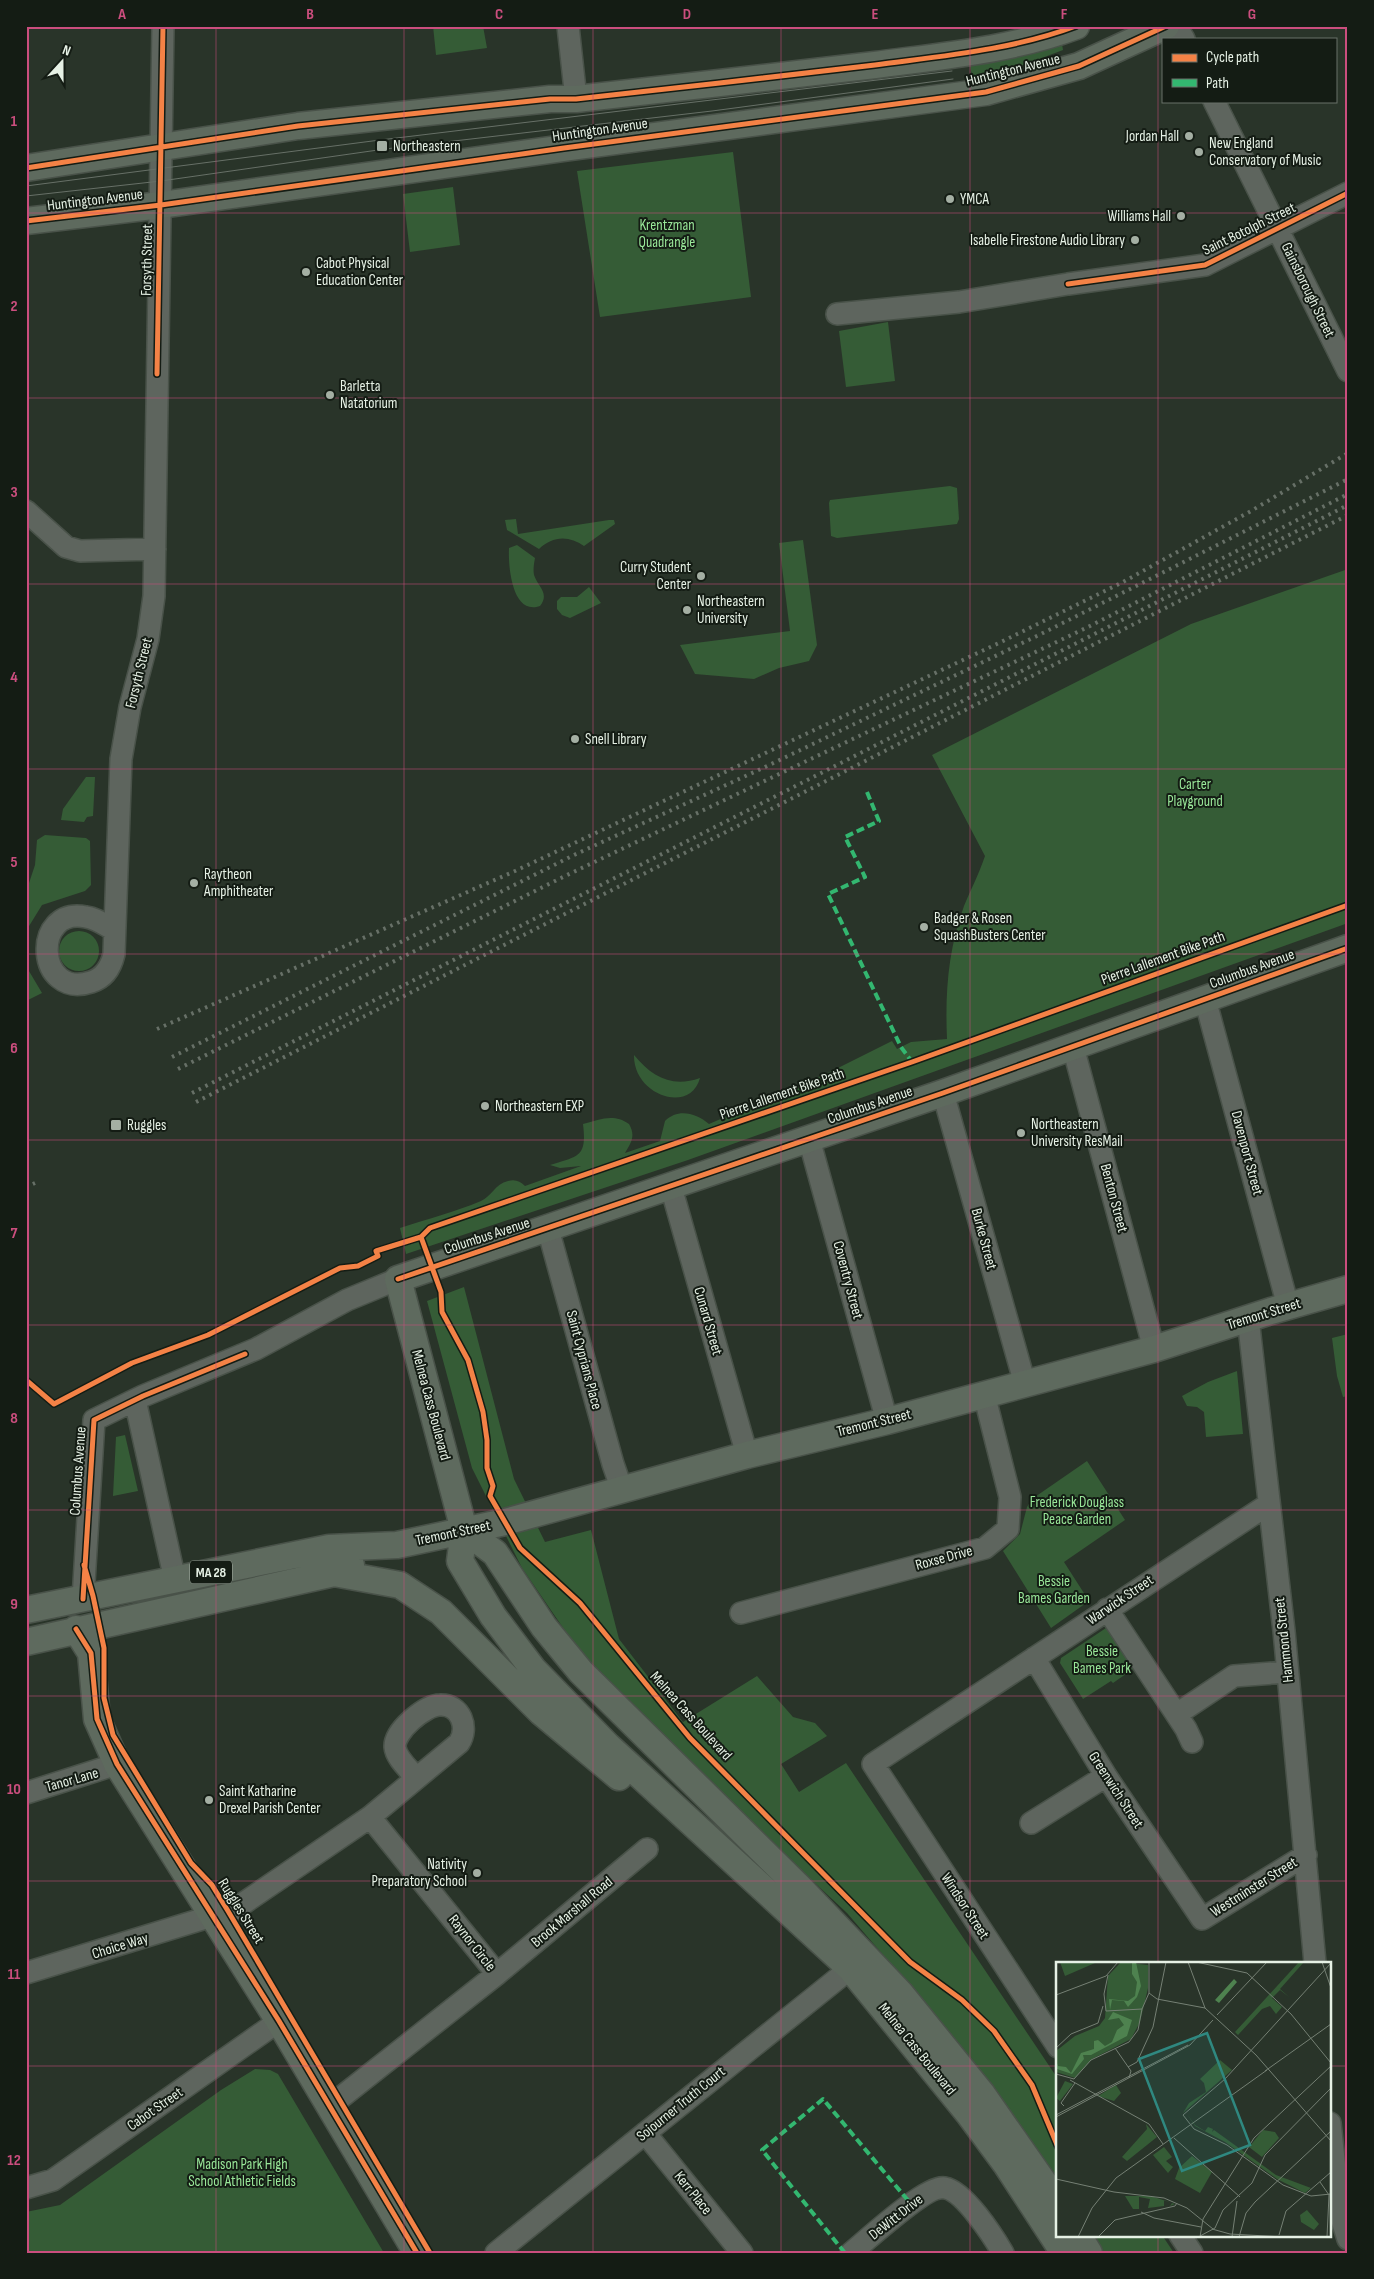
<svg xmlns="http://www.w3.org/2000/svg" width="1374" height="2279" viewBox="0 0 1374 2279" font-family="'Sofia Sans Condensed',sans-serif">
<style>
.green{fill:#355c36}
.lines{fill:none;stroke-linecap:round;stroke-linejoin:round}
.minor-casing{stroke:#495249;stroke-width:24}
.major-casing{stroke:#495249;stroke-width:29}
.minor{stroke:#5e655e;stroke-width:21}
.major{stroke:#5e6a5e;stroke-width:26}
.tram{stroke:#677067;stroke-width:1}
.rail{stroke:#677067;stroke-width:4;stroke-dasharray:2.5 5;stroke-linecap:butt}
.quiet{stroke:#33b770;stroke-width:4;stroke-dasharray:8 4;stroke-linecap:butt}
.cycleway-casing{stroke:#141c14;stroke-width:8}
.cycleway{stroke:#f48246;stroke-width:5}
.grid{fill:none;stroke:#cb4e7e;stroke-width:1;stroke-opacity:0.55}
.poi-dot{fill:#a4afa3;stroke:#141c14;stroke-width:2}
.labels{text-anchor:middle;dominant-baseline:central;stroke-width:4;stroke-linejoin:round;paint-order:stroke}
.shield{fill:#141c14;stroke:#a7b1a6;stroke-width:1}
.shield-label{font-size:14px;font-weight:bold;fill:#e6f1e5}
.street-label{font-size:15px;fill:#e6f1e5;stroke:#141c14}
.poi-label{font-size:15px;fill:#e6f1e5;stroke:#141c14;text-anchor:start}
.park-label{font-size:15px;fill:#99e799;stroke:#141c14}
.inset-road{fill:none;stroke:#758074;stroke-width:1}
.view{fill:#2f8880;fill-opacity:0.15;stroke:#2f8880;stroke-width:2.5}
.inset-edge{fill:none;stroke:#e6f1e5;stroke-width:2.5}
.neatline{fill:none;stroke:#cb4e7e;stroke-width:2}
.grid-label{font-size:16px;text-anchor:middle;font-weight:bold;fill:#cb4e7e}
</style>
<rect width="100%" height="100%" fill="#293429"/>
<!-- green -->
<path class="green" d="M433 26H483L487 48 436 55Z
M1062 44 1063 50 973 84 970 64 1013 58Z
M733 152 751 297 600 317 577 171Z
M453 187 460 245 410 252 403 194Z
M888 322 895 381 846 387 839 331Z
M950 486 957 488 959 519 957 524 837 538 831 536 829 503 830 500Z
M516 519 518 534 609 520H614L615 524 584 546C569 535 552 536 539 549L507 530 505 520Z
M803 540 817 645 809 661 779 668 754 679 695 674 680 645 790 631 779 543Z
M517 545 535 558C534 564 533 569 534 575 538 587 550 593 540 606 512 616 508 566 509 548Z
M1348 569V923L688 1160 406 1254 400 1228C427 1219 455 1212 481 1201 491 1197 495 1184 508 1181 515 1179 520 1181 525 1186L581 1166 560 1168 550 1165C579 1156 587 1157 583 1124 600 1120 613 1113 629 1124 636 1136 631 1143 625 1153L660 1141 665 1121C678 1108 696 1113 709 1124L830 1072 892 1041 897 1049 911 1042 947 1039C945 993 948 950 964 906 971 889 979 874 985 856L932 755 1191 624Z
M589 587 601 603 570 618 562 615 557 609V601L561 597H577Z
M86 777H95L93 816 87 817 84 822 61 820 63 809Z
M45 835 86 838 90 841 91 885 85 891 42 905 26 931V892L35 865 37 840Z
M59 951a20 20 0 1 1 40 0a20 20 0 1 1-40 0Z
M26 966 42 993 26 1001Z
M634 1055C652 1077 672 1088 700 1078 690 1115 633 1095 634 1055Z
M464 1287 514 1479 545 1542 591 1530 619 1639 683 1722 757 1676 793 1717 815 1723 827 1736 781 1764 799 1792 846 1763 1058 2079V2186L957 2041 847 1913 710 1785 581 1654 522 1568 472 1468 427 1301Z
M1348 1334V1396L1343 1397 1337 1376 1332 1338Z
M1237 1371 1243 1434 1206 1437 1204 1412 1197 1407 1187 1406 1182 1396 1208 1382Z
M125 1435 138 1491 113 1496 116 1437Z
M1087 1461 1125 1520 1064 1562 1089 1601 1051 1628 1003 1551 1020 1534 1027 1507 1032 1499Z
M1106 1628 1110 1629 1136 1667 1113 1683 1111 1681 1083 1699 1060 1663 1061 1658Z
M255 2069 270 2070 278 2074 384 2253H26V2212L60 2205 221 2090Z
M1089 2235H1162L1174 2253H1099Z"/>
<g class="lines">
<!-- minor casing -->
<g class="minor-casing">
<path id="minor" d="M568 26 576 99
M1176 26 1184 39
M1214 101 1348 371
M837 314 959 302 1068 284 1205 265 1348 193
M26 511 66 547 80 551 155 549
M114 930C105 925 96 918 86 917 31 906 36 1000 91 982 104 978 111 967 114 954L121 759 130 707 148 639 154 596 163 26
M1205 999 1288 1306
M1073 1047 1154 1349
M943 1093 1025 1384
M809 1139 887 1421
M671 1187 747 1455
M548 1229 613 1464 622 1490
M1248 1318 1284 1631 1315 1963
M135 1400 175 1580
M83 1599 94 1420 143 1396 256 1349 347 1300 398 1279
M1107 1609 1186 1729 1192 1742
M741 1613 985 1548 1008 1529 1010 1497 984 1394
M1034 1658 1106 1776 1202 1919 1306 1855
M1177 1714 1234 1676 1287 1672
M26 1793 117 1764
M370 1817 497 1974
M1031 1823 1106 1776
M26 1973 235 1909 370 1817 459 1743C469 1728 461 1704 440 1705 425 1705 394 1731 395 1747 396 1758 409 1769 416 1778
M1058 2047 873 1764 1269 1504
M330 2106 497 1974 647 1849
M1330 2123 1340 2214 1348 2239
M645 2133 742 2253
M26 2188 53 2180 279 2021
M1180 2235 1192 2253
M496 2253 862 1959
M851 2253C867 2240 927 2184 945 2188 964 2191 993 2236 1003 2253"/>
</g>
<!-- major casing -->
<g class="major-casing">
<path id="major" d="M26 168 298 126 550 99H576C676 88 775 77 875 65 942 56 1012 50 1076 26
M26 221 161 205 564 148 986 92 1079 66 1166 26
M464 1530 495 1553 544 1627 581 1672 800 1888 900 1993 982 2094 1058 2203
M334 1573 400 1585 441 1612 541 1712 619 1777
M26 1610 329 1548 397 1545 505 1522 747 1455 887 1421 1154 1349 1271 1311 1348 1289
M76 1629 91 1653 97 1719 117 1764 279 2021 417 2253
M26 1642 334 1573 351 1565
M1078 2235 1089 2253
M1064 2253 1006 2164 969 2114 851 1969 608 1746 533 1669 493 1616 460 1561 464 1530 398 1279 943 1093 1348 948"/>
</g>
<!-- minor -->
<use href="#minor" class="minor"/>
<!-- major -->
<use href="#major" class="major"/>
<!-- tram -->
<path class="tram" d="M26 186 380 140 952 71
M26 196 161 181 385 149 712 111 953 79"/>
<!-- rail -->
<path class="rail" d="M157 1029 515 871 1001 642 1123 582 1251 511 1348 453
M172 1057 574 855 763 768 1039 635 1348 479
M178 1069 565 876 1088 627 1348 494
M192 1093 1348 505
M196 1102 1348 515
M26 1178 32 1175
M26 1187 35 1183"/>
<!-- quiet -->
<path class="quiet" d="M867 792 879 821 845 837 865 877 828 894 901 1047 912 1062
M845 2253 762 2150 823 2099 911 2204"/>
<!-- cycleway casing -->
<g class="cycleway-casing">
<path id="cycleway" d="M26 168 298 126 550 99H576C676 88 775 77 875 65 942 56 1012 50 1076 26
M26 221 161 205 564 148 986 92 1079 66 1166 26
M1068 284 1205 265 1348 193
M157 374 163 26
M421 1237 441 1292 442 1312 468 1360 483 1412 487 1440V1468L493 1486 490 1496 520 1548 580 1603 690 1738 910 1962 962 2000 994 2031 1032 2085 1058 2147
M398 1279 943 1093 1348 948
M26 1380 54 1404 132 1363 208 1335 340 1268 358 1266 378 1256 376 1251 421 1237 430 1228 912 1062 1348 905
M84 1565 93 1596 104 1648V1698L113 1735 191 1863 212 1885 228 1911 430 2253
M83 1599 94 1420 143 1396 245 1354
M76 1629 91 1653 97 1719 117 1764 279 2021 417 2253"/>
</g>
<!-- cycleway -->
<use href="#cycleway" class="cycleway"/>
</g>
<!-- grid -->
<path class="grid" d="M216 26V2253M404 26V2253M593 26V2253M781 26V2253M970 26V2253M1158 26V1963M26 213H1348M26 398H1348M26 584H1348M26 769H1348M26 954H1348M26 1140H1348M26 1325H1348M26 1510H1348M26 1696H1348M26 1881H1348M26 2066H1058M1330 2066H1348M1158 2235V2253"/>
<!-- markers -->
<g class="poi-dot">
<circle cx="1189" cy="136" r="5"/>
<rect x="376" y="140" width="12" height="12" rx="2.5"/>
<circle cx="1199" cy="152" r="5"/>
<circle cx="950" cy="199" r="5"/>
<circle cx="1181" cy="216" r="5"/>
<circle cx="1135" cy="240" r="5"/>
<circle cx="306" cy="272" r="5"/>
<circle cx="330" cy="395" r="5"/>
<circle cx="701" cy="576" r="5"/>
<circle cx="687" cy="610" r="5"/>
<circle cx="575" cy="739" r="5"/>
<circle cx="194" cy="883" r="5"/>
<circle cx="924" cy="927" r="5"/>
<circle cx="485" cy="1106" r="5"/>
<rect x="110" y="1119" width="12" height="12" rx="2.5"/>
<circle cx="1021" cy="1133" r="5"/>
<circle cx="209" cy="1800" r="5"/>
<circle cx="477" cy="1873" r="5"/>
</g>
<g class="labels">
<!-- shield labels -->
<rect class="shield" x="190" y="1560.5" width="42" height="23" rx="4"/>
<g class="shield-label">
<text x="211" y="1572">MA 28</text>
</g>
<!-- street labels -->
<g class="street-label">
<text transform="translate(1013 70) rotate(-14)">Huntington Avenue</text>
<text transform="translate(600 130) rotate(-8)">Huntington Avenue</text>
<text transform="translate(95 200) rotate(-7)">Huntington Avenue</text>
<text transform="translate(1249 229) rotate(-26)">Saint Botolph Street</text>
<text transform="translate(147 260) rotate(-89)">Forsyth Street</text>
<text transform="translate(1308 290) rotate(64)">Gainsborough Street</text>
<text transform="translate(139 673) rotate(-76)">Forsyth Street</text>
<text transform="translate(1163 958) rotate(-20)">Pierre Lallement Bike Path</text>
<text transform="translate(1252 969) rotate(-20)">Columbus Avenue</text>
<text transform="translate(782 1094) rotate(-19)">Pierre Lallement Bike Path</text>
<text transform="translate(870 1105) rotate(-19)">Columbus Avenue</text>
<text transform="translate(1247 1153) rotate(75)">Davenport Street</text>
<text transform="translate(1114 1198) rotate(75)">Benton Street</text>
<text transform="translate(487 1236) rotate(-18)">Columbus Avenue</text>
<text transform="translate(984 1239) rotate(75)">Burke Street</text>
<text transform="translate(848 1280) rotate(75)">Coventry Street</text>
<text transform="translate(1264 1314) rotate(-17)">Tremont Street</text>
<text transform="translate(708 1321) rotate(74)">Cunard Street</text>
<text transform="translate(584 1360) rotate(75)">Saint Cyprians Place</text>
<text transform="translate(431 1405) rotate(75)">Melnea Cass Boulevard</text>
<text transform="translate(874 1423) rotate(-14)">Tremont Street</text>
<text transform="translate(78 1471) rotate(-86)">Columbus Avenue</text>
<text transform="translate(453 1533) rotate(-12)">Tremont Street</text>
<text transform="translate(944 1558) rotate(-15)">Roxse Drive</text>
<text transform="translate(1120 1600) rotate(-34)">Warwick Street</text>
<text transform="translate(1284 1640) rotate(-96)">Hammond Street</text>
<text transform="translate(691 1716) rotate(48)">Melnea Cass Boulevard</text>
<text transform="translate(72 1780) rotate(-16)">Tanor Lane</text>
<text transform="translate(1116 1790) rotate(57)">Greenwich Street</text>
<text transform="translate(1254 1887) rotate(-32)">Westminster Street</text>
<text transform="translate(965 1906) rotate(57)">Windsor Street</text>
<text transform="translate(241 1911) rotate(58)">Ruggles Street</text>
<text transform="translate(572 1912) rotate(-40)">Brook Marshall Road</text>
<text transform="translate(472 1943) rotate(52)">Raynor Circle</text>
<text transform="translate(120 1946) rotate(-17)">Choice Way</text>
<text transform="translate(917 2049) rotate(51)">Melnea Cass Boulevard</text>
<text transform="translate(681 2104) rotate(-39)">Sojourner Truth Court</text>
<text transform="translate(155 2109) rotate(-35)">Cabot Street</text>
<text transform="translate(693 2193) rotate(51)">Kerr Place</text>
<text transform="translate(896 2217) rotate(-38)">DeWitt Drive</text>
</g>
<!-- poi labels -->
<g class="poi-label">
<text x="1179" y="136" text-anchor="end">Jordan Hall</text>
<text x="1209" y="143">New England<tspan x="1209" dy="17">Conservatory of Music</tspan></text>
<text x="393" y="146">Northeastern</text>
<text x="960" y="199">YMCA</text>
<text x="1171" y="216" text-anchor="end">Williams Hall</text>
<text x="1125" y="240" text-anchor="end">Isabelle Firestone Audio Library</text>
<text x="316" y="263">Cabot Physical<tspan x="316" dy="17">Education Center</tspan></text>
<text x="340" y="386">Barletta<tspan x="340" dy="17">Natatorium</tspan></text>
<text x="691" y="567" text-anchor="end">Curry Student<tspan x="691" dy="17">Center</tspan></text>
<text x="697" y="601">Northeastern<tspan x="697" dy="17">University</tspan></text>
<text x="585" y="739">Snell Library</text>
<text x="204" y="874">Raytheon<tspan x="204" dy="17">Amphitheater</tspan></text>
<text x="934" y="918">Badger &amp; Rosen<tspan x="934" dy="17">SquashBusters Center</tspan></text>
<text x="495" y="1106">Northeastern EXP</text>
<text x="1031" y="1124">Northeastern<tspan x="1031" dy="17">University ResMail</tspan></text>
<text x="127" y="1125">Ruggles</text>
<text x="219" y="1791">Saint Katharine<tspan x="219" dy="17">Drexel Parish Center</tspan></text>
<text x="467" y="1864" text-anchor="end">Nativity<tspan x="467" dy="17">Preparatory School</tspan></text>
</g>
<!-- park labels -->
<g class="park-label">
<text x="667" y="225">Krentzman<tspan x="667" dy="17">Quadrangle</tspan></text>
<text x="1195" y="784">Carter<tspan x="1195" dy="17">Playground</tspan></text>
<text x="1077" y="1502">Frederick Douglass<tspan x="1077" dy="17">Peace Garden</tspan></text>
<text x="1054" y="1581">Bessie<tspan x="1054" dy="17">Bames Garden</tspan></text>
<text x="1102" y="1651">Bessie<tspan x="1102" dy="17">Bames Park</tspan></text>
<text x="242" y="2164">Madison Park High<tspan x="242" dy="17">School Athletic Fields</tspan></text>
</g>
</g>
<!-- overview -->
<g transform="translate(1056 1962)">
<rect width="275" height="275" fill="#293429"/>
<path d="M4 0H39V1L9 14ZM65 0 92 3V26L84 60 75 77 36 97 19 116 0 110V89L19 74 43 64 49 56 52 14ZM243 0H248L224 27 233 35 224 28 216 36 226 45 220 52 214 44 206 47 182 73 179 70ZM164 98 176 108 127 151 133 141 150 130 148 121 144 117ZM9 119 17 122 4 139 0 136ZM60 123 65 131 58 139 42 134ZM131 152 139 163 149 169 152 165 157 167 156 170 158 168 220 213 255 226 249 231 221 217 169 180 139 164ZM90 162 101 175 71 199 66 195 91 167ZM207 168 219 170 223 176 206 195 193 185ZM108 185 116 195 110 199 117 205 112 211 97 193ZM136 194 156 210 144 231 119 217 123 206ZM69 234H95L119 242 114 244 116 241 108 238V244L92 246 94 237 83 235V247H77ZM251 248 263 262 258 268 245 260 244 253Z" fill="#355c36"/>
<path d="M76 0H80L85 24 81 35 72 45 68 39 56 38 54 48 53 37 72 39 79 34 81 20 76 12ZM178 17 181 20 163 41 159 38ZM57 50 76 58 71 74 35 93H27L28 97 16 112 1 107 0 99 2 104 10 105 15 111 25 91 38 87V79L42 78 49 84 56 80 61 68 68 63 63 56 52 58Z" fill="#4e824f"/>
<path class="inset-road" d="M132 0 149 46 200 93 275 179M140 0 191 11 235 52 275 101M266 0 275 26M275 1 169 117 127 153 138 167 171 183 227 223 255 234 275 232M52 13 48 32 50 49 86 47 93 31V0M93 31 101 37 149 46M0 33 50 14 62 0M161 53 211 0M0 86 15 72 42 61 47 44M59 86 75 109 73 116M72 105 81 100 97 65 110 0M209 109 275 62M0 112 18 117 35 98 73 80 82 68 86 47M14 118 93 162 107 182M8 144 5 141 19 121M0 153 132 83M0 155 134 83 157 58M118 176 184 235M0 217 58 230 108 236 131 246 157 267M264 220 273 233 271 275M85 250 98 256 145 265M156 267 174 272 228 275M223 273 230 249 275 210M144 274 159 266 167 248 196 221 209 193 275 126M22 275 36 246 60 216 211 108M42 275 59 258 119 244 121 241M144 275 147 257 198 176 275 104M176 275 181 239M183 275 190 251 199 240 275 169"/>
<path class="view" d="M151 71 194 183 126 209 83 97Z"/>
<rect width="275" height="275" class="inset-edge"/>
</g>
<!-- border -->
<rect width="1374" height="2279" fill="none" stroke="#141c14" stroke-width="55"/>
<!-- legend -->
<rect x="1162" y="38" width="175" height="65" fill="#141c14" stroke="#687168"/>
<rect x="1172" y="54" width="25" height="8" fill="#f48246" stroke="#687168"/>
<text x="1206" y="62" font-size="15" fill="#e6f1e5">Cycle path</text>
<rect x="1172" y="79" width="25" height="8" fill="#33b770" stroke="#687168"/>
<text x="1206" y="88" font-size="15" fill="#e6f1e5">Path</text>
<!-- north arrow -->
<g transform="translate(62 62) rotate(21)" stroke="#141c14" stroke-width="4" paint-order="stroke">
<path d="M0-4L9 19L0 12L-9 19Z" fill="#e6f1e5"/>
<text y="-8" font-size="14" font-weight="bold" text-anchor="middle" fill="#e6f1e5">N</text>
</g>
<rect x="28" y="28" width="1318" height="2224" class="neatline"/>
<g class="grid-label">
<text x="122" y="19">A</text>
<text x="310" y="19">B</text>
<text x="499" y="19">C</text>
<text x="687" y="19">D</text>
<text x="875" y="19">E</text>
<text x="1064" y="19">F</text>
<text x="1252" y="19">G</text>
<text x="14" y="126">1</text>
<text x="14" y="311">2</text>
<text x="14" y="497">3</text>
<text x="14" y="682">4</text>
<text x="14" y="867">5</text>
<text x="14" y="1053">6</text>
<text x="14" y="1238">7</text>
<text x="14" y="1423">8</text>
<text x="14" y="1609">9</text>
<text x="14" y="1794">10</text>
<text x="14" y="1979">11</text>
<text x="14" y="2165">12</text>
</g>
</svg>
